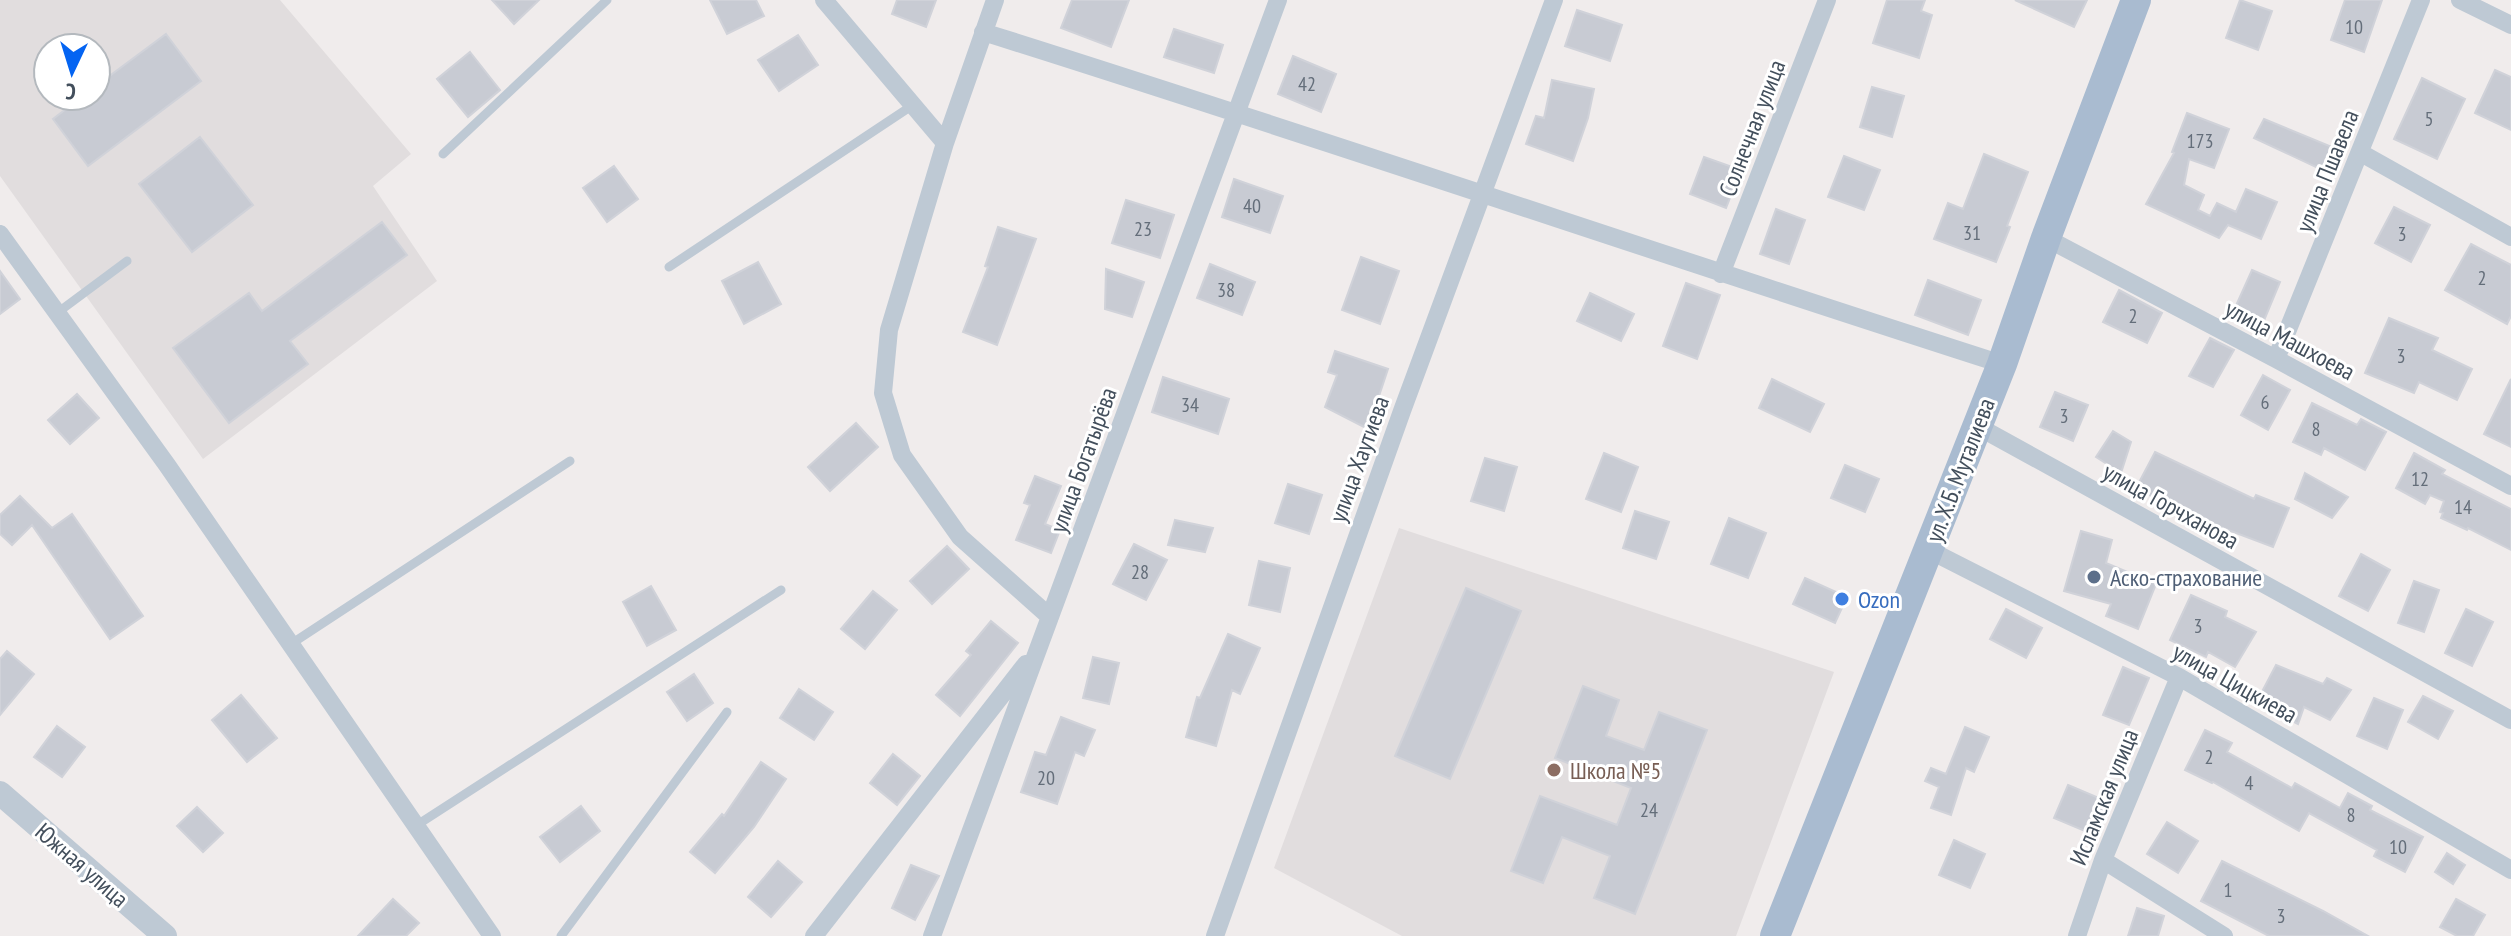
<svg xmlns="http://www.w3.org/2000/svg" width="2511" height="936" viewBox="0 0 2511 936" font-family="'PT Sans Narrow',sans-serif">
<style>
.education{fill:#e1ddde;fill-rule:evenodd}
.building{fill:#c8cbd3;stroke:#d0d2d9;stroke-width:2}
.lines{fill:none;stroke-linecap:round;stroke-linejoin:round}
.service{stroke:#bec9d4;stroke-width:9}
.minor{stroke:#bec9d4;stroke-width:18}
.tertiary{stroke:#bec9d4;stroke-width:24}
.primary{stroke:#a9bbd0;stroke-width:30}
.service-dot{fill:#5c6f8a;stroke:#fff;stroke-width:3}
.shop-dot{fill:#3f7fe0;stroke:#fff;stroke-width:3}
.education-dot{fill:#8d6e63;stroke:#fff;stroke-width:3}
.labels{text-anchor:middle;dominant-baseline:central;stroke-width:6;stroke-linejoin:round;paint-order:stroke}
.number-label{font-size:20px;fill:#646e7a}
.street-label{font-size:24px;fill:#434f5c;stroke:#fff}
.service-label{font-size:24px;fill:#4e5e75;stroke:#fff;text-anchor:start}
.shop-label{font-size:24px;fill:#366cbe;stroke:#fff;text-anchor:start}
.education-label{font-size:24px;fill:#785e54;stroke:#fff;text-anchor:start}
</style>
<rect width="100%" height="100%" fill="#f0ecec"/>
<!-- education -->
<path class="education" d="M0 0H280L411 154 373 186 437 281 203 459 0 176ZM48 48H96V96H48Z
M1399 528 1834 672 1736 936H1402L1274 868Z"/>
<!-- building -->
<path class="building" d="M492 0H539L514 24Z
M710 0H756L764 16 727 34Z
M897 0H936L926 27 892 14Z
M1072 0H1129L1111 47 1061 28Z
M1887 0H1925L1921 11 1932 15 1919 58 1873 43Z
M2015 0H2087L2074 27Z
M2240 0 2272 11 2258 50 2226 38Z
M2345 0H2382L2364 52 2331 40Z
M1577 10 1622 25 1610 61 1565 46Z
M1174 29 1223 45 1214 73 1164 57Z
M166 34 201 81 88 166 53 119 83 96H96V86Z
M798 35 818 65 779 91 758 60Z
M470 52 500 90 468 117 437 79Z
M1293 56 1336 74 1321 112 1278 94Z
M2495 70 2511 77V130L2475 113Z
M2422 78 2465 99 2437 159 2394 139Z
M1552 80 1594 89 1588 118 1573 161 1526 144 1536 116 1544 118Z
M1872 87 1904 96 1892 137 1860 127Z
M2187 113 2229 129 2214 168 2189 159 2184 185 2204 195 2198 210 2210 216 2217 203 2236 212 2246 189 2277 202 2261 239 2228 225 2219 238 2146 204 2174 153 2172 152Z
M2264 119 2344 152 2333 175 2254 138Z
M200 137 253 205 192 252 139 184Z
M1984 154 2028 172 2007 226 2010 227 1996 262 1934 239 1948 203 1963 209Z
M1844 156 1880 170 1864 210 1828 197Z
M1704 157 1741 170 1726 208 1690 194Z
M614 166 638 199 607 222 583 188Z
M1234 179 1283 196 1270 233 1222 217Z
M1126 200 1174 215 1160 258 1112 243Z
M2394 207 2430 225 2411 262 2375 243Z
M1776 209 1805 220 1789 264 1760 254Z
M382 222 407 255 290 341 308 364 229 423 173 348 249 293 262 311Z
M998 227 1036 239 997 345 963 332 988 267 985 266Z
M2471 244 2511 265V316L2507 324 2445 290Z
M1361 257 1399 271 1380 324 1342 310Z
M758 262 781 304 744 324 722 281Z
M1210 264 1255 282 1242 315 1197 298Z
M1106 269 1144 282 1132 317 1105 309Z
M2252 270 2280 282 2263 323 2234 310Z
M0 271 20 299 0 314Z
M1928 280 1981 300 1968 335 1915 315Z
M1686 283 1720 295 1697 359 1663 346Z
M2119 290 2162 313 2147 343 2103 322Z
M1590 293 1634 314 1621 341 1577 321Z
M2389 318 2438 338 2432 350 2472 369 2457 400 2419 382 2414 393 2365 373Z
M2210 338 2234 350 2213 387 2189 376Z
M1335 351 1388 369 1368 429 1325 407 1337 375 1328 372Z
M2263 375 2290 390 2268 430 2241 415Z
M1163 377 1229 399 1218 434 1152 412Z
M1772 379 1824 404 1810 432 1759 408Z
M2511 379V447L2484 434Z
M2055 392 2088 405 2073 441 2040 427Z
M77 394 99 418 70 444 48 420Z
M2312 403 2357 425 2361 419 2386 432 2365 470 2324 448 2321 455 2293 442Z
M856 423 878 447 830 491 808 467Z
M2113 431 2131 442 2121 473 2096 457Z
M2155 452 2254 499 2256 495 2289 508 2273 547 2215 525 2169 503 2168 505 2136 488Z
M1604 453 1638 467 1621 512 1586 499Z
M2414 453 2445 470 2442 474 2511 509V550L2468 528 2467 530 2441 518 2443 513 2440 512 2444 501 2430 495 2425 504 2396 488Z
M1485 458 1517 467 1504 511 1471 501Z
M1845 465 1879 479 1865 512 1831 498Z
M2305 473 2348 497 2332 518 2295 499Z
M1035 476 1061 486 1045 524 1060 530 1051 553 1016 540 1030 505 1024 503Z
M1288 484 1322 495 1309 534 1275 523Z
M20 496 52 528 72 514 143 616 110 639 32 525 12 545 0 534V515Z
M1635 511 1669 522 1656 559 1623 548Z
M1729 518 1766 533 1748 578 1711 564Z
M1175 520 1213 528 1205 552 1168 545Z
M2081 531 2112 540 2106 563 2156 584 2138 629 2106 616 2111 604 2064 591Z
M1134 544 1167 560 1146 600 1113 584Z
M947 546 969 569 932 604 910 581Z
M2361 554 2390 570 2368 611 2339 596Z
M1259 561 1290 568 1280 612 1249 605Z
M1805 578 1847 597 1835 623 1793 604Z
M2414 581 2439 590 2424 632 2398 623Z
M651 586 676 630 647 646 623 602Z
M1466 588 1521 611 1450 779 1395 756Z
M873 591 897 610 865 649 841 629Z
M2191 595 2227 611 2225 617 2256 632 2235 667 2208 652 2206 657 2170 640Z
M2006 609 2042 628 2026 658 1990 639Z
M2466 609 2493 622 2472 666 2445 653Z
M991 621 1018 643 960 716 936 695 971 655 966 651Z
M1228 634 1260 648 1240 694 1232 690 1216 746 1186 737 1197 697 1200 698Z
M7 651 34 674 0 715V659Z
M1093 657 1119 663 1109 704 1083 698Z
M2276 665 2323 684 2327 678 2351 690 2330 720 2304 707 2298 724 2256 703Z
M2123 667 2149 678 2129 725 2103 715Z
M694 674 713 703 687 721 667 692Z
M1583 686 1619 700 1606 736 1644 750 1659 712 1707 730 1635 914 1594 898 1610 856 1562 837 1543 883 1511 871 1540 796 1617 825 1631 788 1555 758Z
M799 689 833 712 814 740 780 718Z
M241 695 277 738 247 762 212 720Z
M2423 696 2453 711 2438 739 2408 722Z
M2374 698 2403 710 2387 749 2357 736Z
M1061 717 1095 730 1084 756 1075 752 1057 804 1021 792 1035 752 1046 755Z
M57 726 85 747 62 777 34 757Z
M1965 727 1989 737 1974 772 1966 768 1951 815 1931 808 1939 787 1925 781 1931 768 1946 774Z
M2205 730 2232 743 2227 752 2292 788 2295 783 2340 808 2348 793 2372 806 2370 810 2423 837 2405 872 2374 856 2377 850 2309 813 2299 831 2213 782 2212 783 2185 770Z
M893 754 920 776 897 805 870 783Z
M761 762 786 779 754 827 715 873 690 852 722 814 724 816Z
M2068 785 2106 801 2092 834 2054 818Z
M581 806 600 831 560 862 540 837Z
M197 807 223 833 203 852 177 826Z
M2167 822 2198 841 2178 873 2147 854Z
M1954 840 1985 854 1970 888 1939 875Z
M2447 853 2465 865 2453 884 2435 872Z
M778 861 802 882 771 917 748 897Z
M2222 861 2323 911 2368 936H2269L2201 901Z
M911 865 939 876 915 920 892 908Z
M393 899 419 923 406 936H358Z
M2456 899 2485 915 2473 936H2457L2440 927Z
M2137 908 2164 916 2158 936H2128Z"/>
<g class="lines">
<!-- service -->
<path class="service" d="M443 154 607 0
M669 267 913 105
M57 313 127 261
M291 644 570 461
M417 825 781 590
M561 936 727 712"/>
<!-- minor -->
<path class="minor" d="M824 0 945 143 995 0
M2460 0 2511 25
M983 32C1324 139 1662 255 2002 364
M945 143 889 330 883 393 902 455 960 537 1050 617
M2361 153 2511 237
M0 234 167 465 492 936
M2046 238 2276 359 2511 486
M1721 274 1827 0
M2276 359 2421 0
M1977 426 2511 720
M1929 550 2179 677 2511 870
M2103 860 2224 936
M814 936 1026 664
M932 936 1278 0
M1215 936 1402 411 1554 0
M2077 936 2103 860 2179 677"/>
<!-- tertiary -->
<path class="tertiary" d="M0 793 165 936"/>
<!-- primary -->
<path class="primary" d="M1775 936 2002 364 2046 238 2136 0"/>
</g>
<!-- markers -->
<circle class="service-dot" cx="2094" cy="577" r="8"/>
<circle class="shop-dot" cx="1842" cy="599" r="8"/>
<circle class="education-dot" cx="1554" cy="770" r="8"/>
<g class="labels">
<!-- number labels -->
<g class="number-label">
<text x="2354" y="27">10</text>
<text x="1307" y="84">42</text>
<text x="2429" y="119">5</text>
<text x="2200" y="141">173</text>
<text x="1252" y="206">40</text>
<text x="1143" y="229">23</text>
<text x="1972" y="233">31</text>
<text x="2402" y="234">3</text>
<text x="2482" y="278">2</text>
<text x="1226" y="290">38</text>
<text x="2133" y="316">2</text>
<text x="2401" y="356">3</text>
<text x="2265" y="402">6</text>
<text x="1190" y="405">34</text>
<text x="2064" y="416">3</text>
<text x="2316" y="429">8</text>
<text x="2420" y="479">12</text>
<text x="2463" y="507">14</text>
<text x="1140" y="572">28</text>
<text x="2198" y="626">3</text>
<text x="2209" y="757">2</text>
<text x="1046" y="778">20</text>
<text x="2249" y="783">4</text>
<text x="1649" y="810">24</text>
<text x="2351" y="815">8</text>
<text x="2398" y="847">10</text>
<text x="2228" y="890">1</text>
<text x="2281" y="916">3</text>
</g>
<!-- street labels -->
<g class="street-label">
<text transform="translate(1752 128) rotate(-69)">Солнечная улица</text>
<text transform="translate(2327 171) rotate(-68)">улица Пшавела</text>
<text transform="translate(2290 340) rotate(28)">улица Машхоева</text>
<text transform="translate(1359 459) rotate(-70)">улица Хаутиева</text>
<text transform="translate(1083 460) rotate(-70)">улица Богатырёва</text>
<text transform="translate(1960 470) rotate(-69)">ул. Х.Б. Муталиева</text>
<text transform="translate(2171 506) rotate(29)">улица Горчханова</text>
<text transform="translate(2235 683) rotate(29)">улица Цицкиева</text>
<text transform="translate(2104 797) rotate(-68)">Исламская улица</text>
<text transform="translate(82 865) rotate(41)">Южная улица</text>
</g>
<!-- service labels -->
<g class="service-label">
<text x="2110" y="577">Аско-страхование</text>
</g>
<!-- shop labels -->
<g class="shop-label">
<text x="1858" y="599">Ozon</text>
</g>
<!-- education labels -->
<g class="education-label">
<text x="1570" y="770">Школа №5</text>
</g>
</g>
<!-- north arrow -->
<g transform="translate(72 72) rotate(184)"><circle r="38" fill="#ffffff" stroke="#b4b9be" stroke-width="2"/>
<path d="M0-6L14 30L0 20L-14 30Z" fill="#0464f2"/>
<text y="-12" font-size="22" font-weight="bold" text-anchor="middle" fill="#434f5c">С</text>
</g>
</svg>
